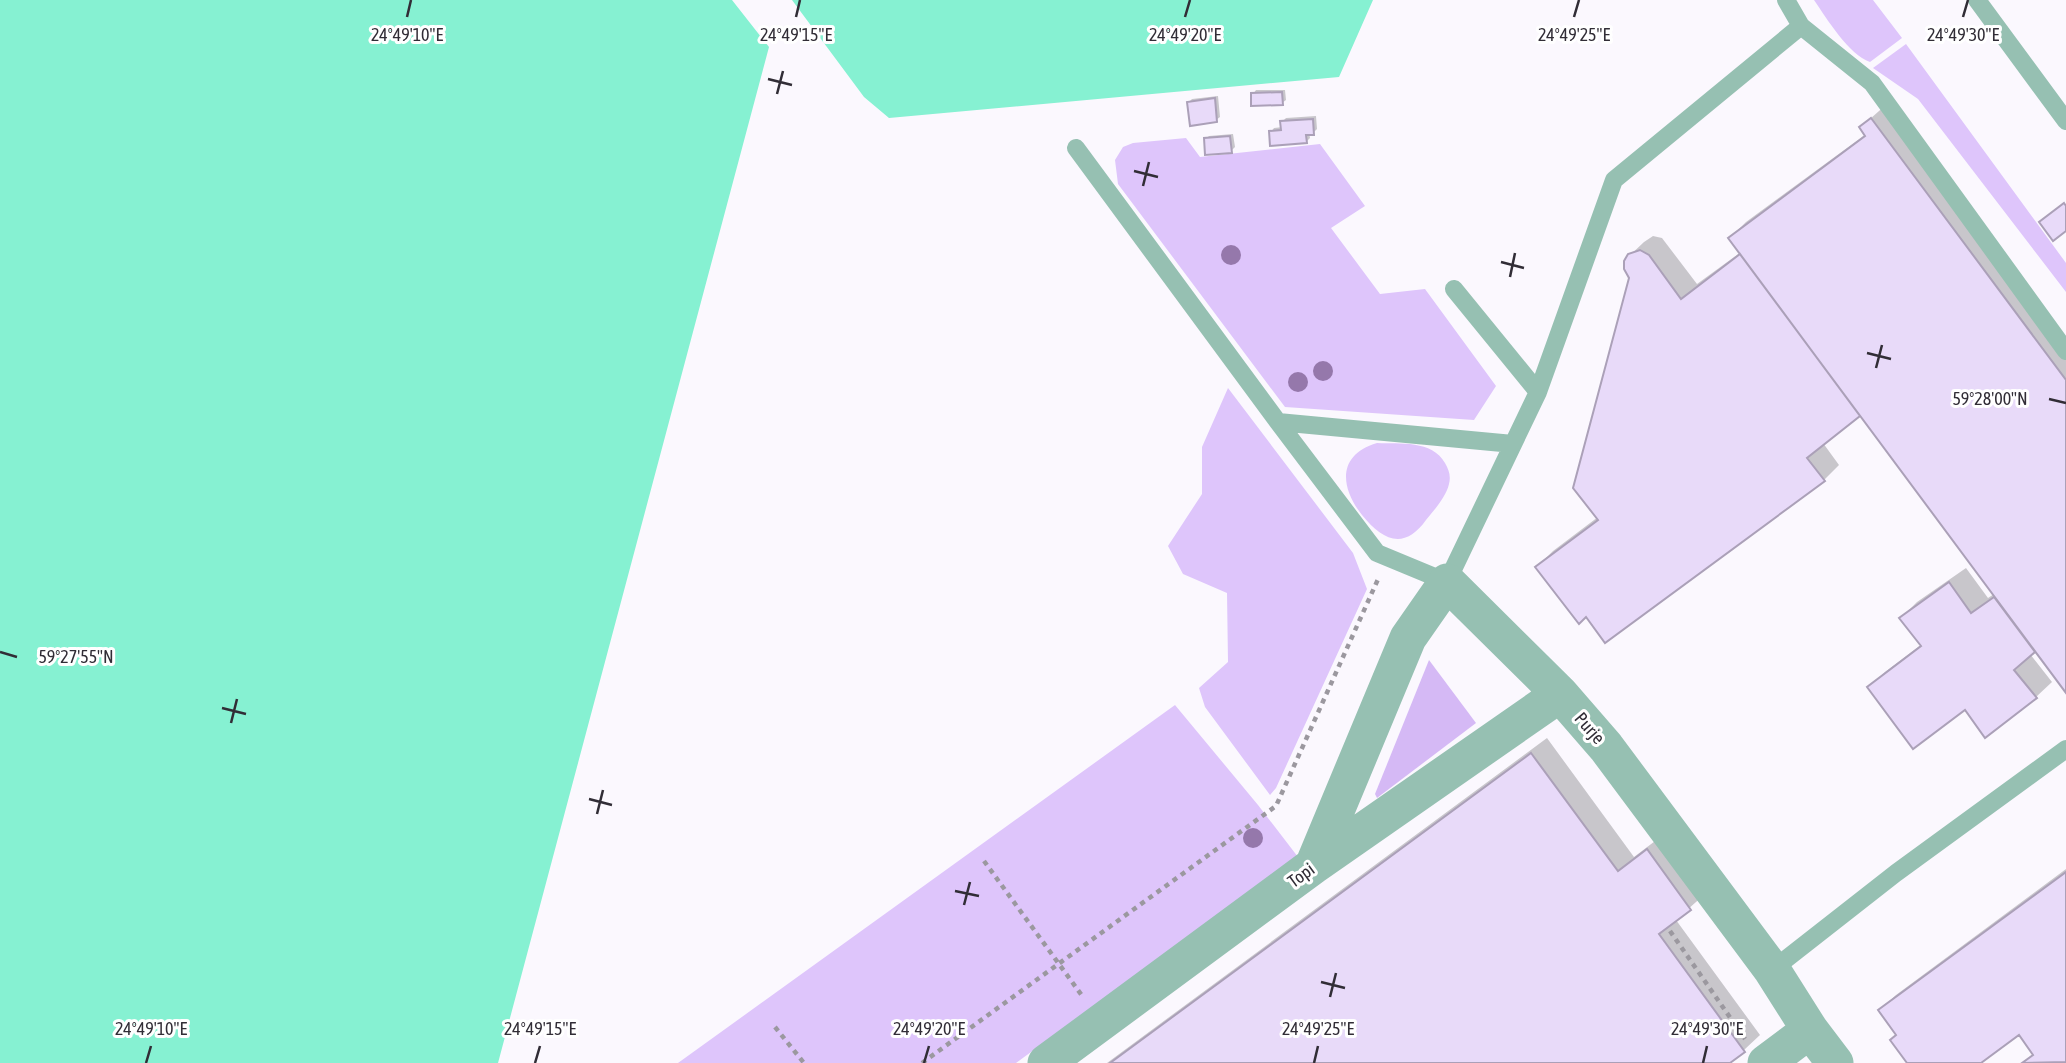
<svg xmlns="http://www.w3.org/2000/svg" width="2066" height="1063" viewBox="0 0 2066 1063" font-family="'Asap Condensed',sans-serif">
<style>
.green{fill:#dec5fb}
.forest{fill:#d5b9f5}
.water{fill:#86f1d2}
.shadow{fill:#0003}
.building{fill:#e8daf9;stroke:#aba0b8;stroke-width:2}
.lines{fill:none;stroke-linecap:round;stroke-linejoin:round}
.path{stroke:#9b989f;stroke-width:4.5;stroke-dasharray:5 5;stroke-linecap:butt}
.service{stroke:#96c0b2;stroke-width:18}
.minor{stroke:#96c0b2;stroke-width:37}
.tree{fill:#9578ab}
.ticks{fill:none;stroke:#312d36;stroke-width:2.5}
.labels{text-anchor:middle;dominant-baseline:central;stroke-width:6;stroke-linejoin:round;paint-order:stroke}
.street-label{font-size:18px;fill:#312d36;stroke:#fff}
.ticks-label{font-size:18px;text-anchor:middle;fill:#312d36;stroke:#fff;stroke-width:6;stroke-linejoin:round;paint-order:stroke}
</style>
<rect width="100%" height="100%" fill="#fbf8fe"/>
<!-- green -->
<path class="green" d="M1814 0H1873L1902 38 1870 62C1849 55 1827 19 1814 0Z
M1906 44 2066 263V292L1918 99 1873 68Z
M1186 138 1200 157 1320 144 1365 206 1331 228 1380 294 1425 289 1496 386 1474 420 1285 407 1118 184 1115 160 1123 147 1133 143Z
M1228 388 1353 553 1367 589 1276 788 1270 795 1205 707 1199 688 1228 662 1227 593 1183 574 1168 546 1202 494V447Z
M1377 443C1400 444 1432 440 1445 463 1449 470 1451 476 1449 484 1446 497 1435 509 1426 520 1404 551 1382 540 1362 515 1340 487 1337 455 1377 443Z
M1175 705 1258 805 1298 857 1016 1063H678Z"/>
<!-- forest -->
<path class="forest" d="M1429 660 1476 723 1377 798 1375 794Z"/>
<!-- water -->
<path class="water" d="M0 0H732L769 47 498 1063H0Z
M792 0H1373L1339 77 889 118 864 97Z"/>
<!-- shadow -->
<path class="shadow" d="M1256 90H1285L1286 100 1282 103 1253 94Z
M1218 96 1220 117 1216 120 1188 103 1192 99Z
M1888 103 2066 344V690L2035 649 2030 654 2052 682 2036 697 1965 707 1869 688 1885 672 1922 644 1901 618 1917 602 1966 568 1988 598 1994 594 1861 414 1823 443 1839 465 1824 480 1587 615 1537 567 1553 551 1598 517 1631 277 1627 258 1644 242 1653 236 1662 238 1697 284 1741 252 1730 238 1746 222 1866 134 1861 127Z
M1316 116 1317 129 1313 133H1309L1310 138 1306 142 1271 132 1274 128 1283 127 1282 122 1286 118Z
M1233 134 1235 147 1231 151 1206 139 1209 136Z
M1547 738 1634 857 1663 835 1706 893 1676 920 1760 1035 1744 1050 1727 1063H1107Z
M2066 869V1060L2062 1063H2023L2034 1053 2019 1033 1978 1063H1909L1898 1034 1880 1010 1896 995Z"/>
<!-- building -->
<path class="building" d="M1282 92 1283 105 1251 106V93Z
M1215 98 1217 122 1190 126 1187 102Z
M1871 118 2066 380V693L1728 238 1865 136 1859 127Z
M1313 119 1314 135H1306L1307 143 1270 146 1269 131 1281 130 1280 121Z
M1230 136 1232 153 1205 155 1204 138Z
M2064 203 2066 206V231L2053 241 2039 222Z
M1640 250 1649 255 1681 299 1740 254 1860 416 1807 458 1825 481 1605 643 1586 617 1579 624 1535 567 1598 520 1573 488 1629 278 1624 269V261L1628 254Z
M1949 582 1971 613 1994 597 2035 652 2014 670 2037 698 1985 738 1965 710 1913 749 1867 687 1921 646 1899 618Z
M1531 753 1618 871 1647 849 1691 910 1659 934 1745 1052 1730 1063H1110Z
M2066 872V1062L2022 1063 2033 1055 2019 1035 1981 1063H1907L1890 1040 1896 1035 1878 1010Z"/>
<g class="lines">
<!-- path -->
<path class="path" d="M984 861 1083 997
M1670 931 1745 1039
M775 1027 804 1063
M922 1063 1276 806 1379 577"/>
<!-- service -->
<path class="service" d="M1786 0 1801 26
M1977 0 2066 121
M1076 148 1278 422 1377 553 1447 582 1538 392 1614 180 1801 26 1872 83 2066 351
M1454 289 1538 392
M1278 422 1513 444
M1772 970 1896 873 2066 749"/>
<!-- minor -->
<path class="minor" d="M1313 866 1408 638 1447 582 1560 694 1606 747 1772 970 1810 1030 1835 1063
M1046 1063 1313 866 1560 694
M1766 1063 1810 1030"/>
</g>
<!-- trees -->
<g class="tree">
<circle cx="1231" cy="255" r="10"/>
<circle cx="1323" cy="371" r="10"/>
<circle cx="1298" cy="382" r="10"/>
<circle cx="1253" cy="838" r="10"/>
</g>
<!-- ticks -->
<path class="ticks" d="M407 17 411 0M796 17 800 0M1185 17 1190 0M1574 17 1579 0M1963 17 1968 0M768 79 792 85M777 94 783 71M1134 171 1158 177M1143 186 1149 162M1501 262 1524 268M1510 277 1515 253M1867 353 1891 359M1876 368 1882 345M2049 399 2066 403M0 652 17 657M222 708 246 714M231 723 237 699M589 799 612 805M597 814 603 790M955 891 979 896M964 905 970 882M1321 982 1345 988M1330 997 1336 973M146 1063 151 1046M535 1063 540 1046M924 1063 929 1046M1314 1063 1318 1046M1703 1063 1707 1046"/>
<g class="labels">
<!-- street labels -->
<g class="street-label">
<text transform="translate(1590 728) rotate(49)">Purje</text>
<text transform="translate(1301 875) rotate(-36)">Topi</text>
</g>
</g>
<g class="ticks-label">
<text x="407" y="41">24°49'10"E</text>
<text x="796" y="41">24°49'15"E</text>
<text x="1185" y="41">24°49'20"E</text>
<text x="1574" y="41">24°49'25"E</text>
<text x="1963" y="41">24°49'30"E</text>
<text x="1990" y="405">59°28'00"N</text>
<text x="76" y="663">59°27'55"N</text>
<text x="151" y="1035">24°49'10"E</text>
<text x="540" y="1035">24°49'15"E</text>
<text x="929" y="1035">24°49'20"E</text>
<text x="1318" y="1035">24°49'25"E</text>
<text x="1707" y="1035">24°49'30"E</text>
</g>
</svg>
